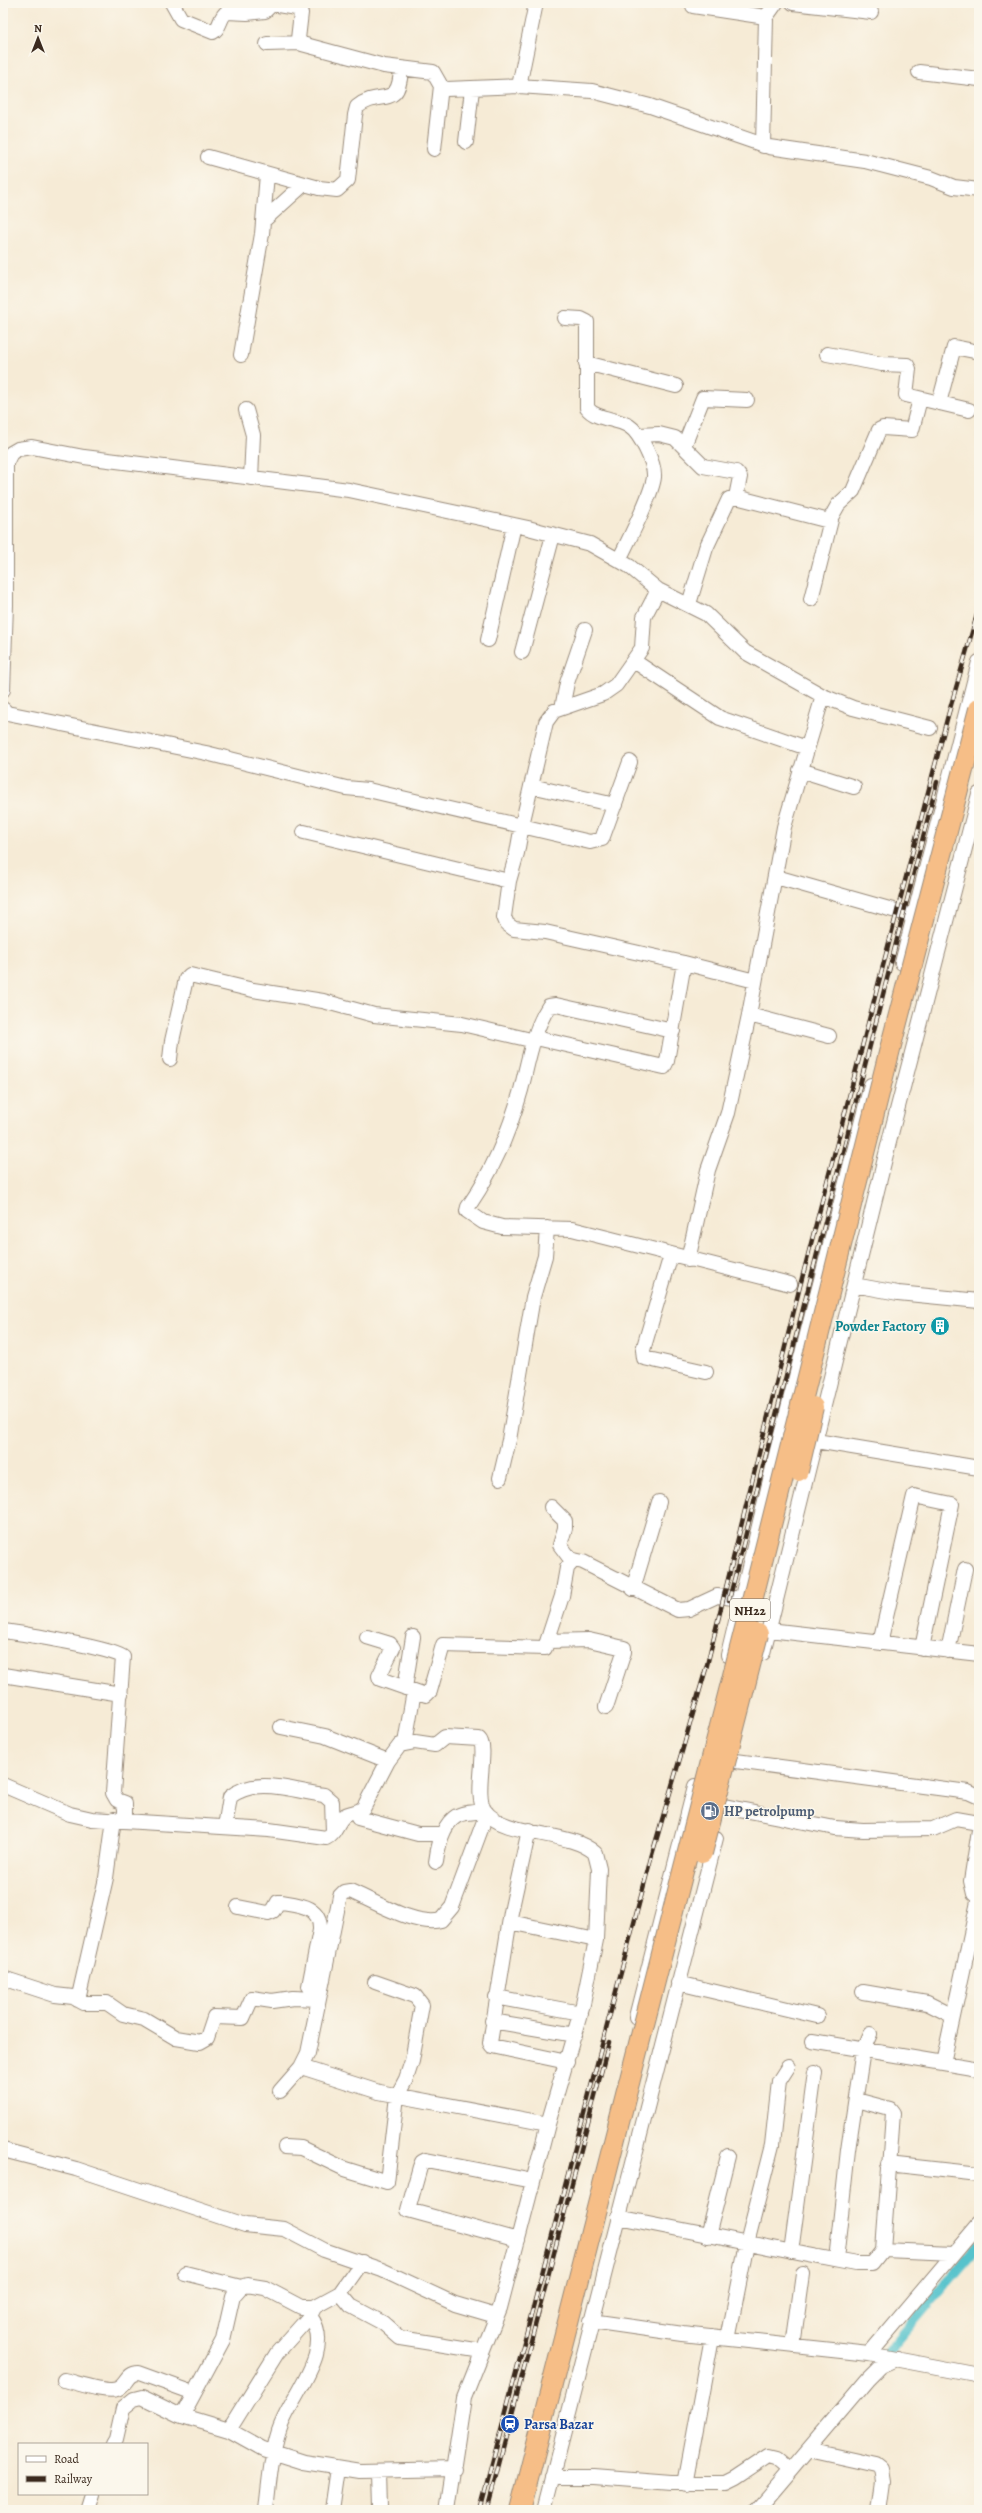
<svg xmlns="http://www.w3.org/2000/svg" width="982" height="2513" viewBox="0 0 982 2513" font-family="Alegreya,serif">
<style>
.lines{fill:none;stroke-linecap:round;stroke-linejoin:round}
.canal{stroke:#56c3cc;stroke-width:10}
.minor-casing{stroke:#988a7a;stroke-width:16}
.minor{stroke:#fff;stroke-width:14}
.rail-casing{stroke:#3b2a1e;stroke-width:4.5}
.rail{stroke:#fbf7ec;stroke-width:3;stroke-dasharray:9;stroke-linecap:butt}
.highway-bridge-casing{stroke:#988a7a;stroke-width:22;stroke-linecap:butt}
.highway-bridge{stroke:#f6be87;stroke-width:20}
.labels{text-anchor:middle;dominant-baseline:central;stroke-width:3;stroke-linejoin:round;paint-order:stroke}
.shield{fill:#fbf7ec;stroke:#75685c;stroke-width:1}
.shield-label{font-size:13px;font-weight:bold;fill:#3b2a1e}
.culture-label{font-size:14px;font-weight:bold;fill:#0d838f;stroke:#fbf7ec;text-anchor:end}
.service-label{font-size:14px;font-weight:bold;fill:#4e5e75;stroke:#fbf7ec;text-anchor:start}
.transit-label{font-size:14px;font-weight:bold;fill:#164399;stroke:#fbf7ec;text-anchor:start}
</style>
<rect width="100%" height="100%" fill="#fbf7ec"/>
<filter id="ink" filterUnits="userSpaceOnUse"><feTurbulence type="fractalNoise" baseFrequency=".025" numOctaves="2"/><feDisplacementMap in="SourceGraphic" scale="8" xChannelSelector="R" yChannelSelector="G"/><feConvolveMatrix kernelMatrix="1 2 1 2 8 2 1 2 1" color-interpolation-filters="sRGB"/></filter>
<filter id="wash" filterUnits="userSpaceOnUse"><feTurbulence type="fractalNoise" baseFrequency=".012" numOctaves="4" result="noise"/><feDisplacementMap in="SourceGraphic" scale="16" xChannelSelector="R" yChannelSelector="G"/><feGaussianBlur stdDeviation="0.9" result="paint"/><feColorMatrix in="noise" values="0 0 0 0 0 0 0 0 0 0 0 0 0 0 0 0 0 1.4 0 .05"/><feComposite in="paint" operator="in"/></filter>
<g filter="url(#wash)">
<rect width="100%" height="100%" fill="#f6ebd6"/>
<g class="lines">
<!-- canal -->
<path class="canal" d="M881 2360 979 2244"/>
</g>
</g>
<g filter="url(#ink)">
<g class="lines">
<!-- minor casing -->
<g class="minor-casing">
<path id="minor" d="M172 3 181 19 213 32C221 28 219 17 227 12L247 13 265 11 272 4 296 8 301 13 298 39 302 44 384 66 433 72 441 86 446 89 519 86 592 91 650 106 769 147 865 161 931 178 954 187 979 190
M793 3 871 12
M693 6 766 17 763 146
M766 17 776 3
M267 44 300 43
M919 72 979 79
M519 86 536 3
M466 142 472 89
M434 149 441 86
M208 157 319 188 337 190 348 180 355 115 357 107C380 88 399 111 401 69
M263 221 304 184
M565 318 581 319 587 322V408C596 420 617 418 629 426 640 433 655 463 654 477 652 495 628 541 619 560
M827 354 882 364 907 365 909 369 906 395 969 410
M241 355 262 234 267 174
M586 363 676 386
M939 403 954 347 979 352
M246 410 253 435 251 478
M639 435 659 434 675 438 703 466 736 472 740 477 736 497
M684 446 703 398 747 400
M658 590 644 617 642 648 616 685 603 694 554 711 546 722 522 825 517 853 509 881 504 917 507 924 514 929 545 932 684 963 755 981
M811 599 831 520
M689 604 706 548 729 499 736 497 829 521 838 505 853 491 879 430 883 428 912 430 920 399
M488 640 514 525
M522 652 553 535
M634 661 720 718 807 748
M3 690 6 605V463L11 453 18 449 32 447 84 457 349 490 528 528 590 544 629 566 658 590 706 614 745 652 823 696 853 708 930 728
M562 708 567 683 585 630
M3 709 7 713 206 753 346 788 368 790 590 842 602 839 630 762
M800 770 854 787
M531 786 615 805
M304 832 509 881
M776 877 914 916
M902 963 979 662
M749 1015 829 1036
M673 1031 556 1005 549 1006C533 1030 528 1063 521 1090 509 1133 493 1171 468 1207L467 1211 483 1222 502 1227 572 1229 790 1284
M536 1038 664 1067 667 1061 684 963
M170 1059 172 1041 186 979 190 975 253 990 323 1001 374 1015 462 1024 535 1041
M671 1255 643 1350 644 1358 706 1372
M688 1260 708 1170 728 1113 749 1015 784 827 823 696
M854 1285 898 1293 979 1301
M816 1441 979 1468
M500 1478 509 1440 533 1297 545 1256 547 1228
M551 1507 565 1521V1528L560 1545 572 1561
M633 1589 659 1502
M769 1630 979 1654
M3 1631C19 1633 117 1649 123 1657L113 1793 117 1800 125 1803V1820
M367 1637 390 1644 393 1648 379 1676 380 1679 426 1695 430 1691 443 1645 545 1648 562 1596 567 1568 574 1560 583 1562 678 1610 689 1609 717 1596 742 1599
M548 1641 589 1640 624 1648V1652L606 1707
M880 1643 914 1496 952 1504 922 1648
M948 1651 965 1569
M763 1653 892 1130 979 794
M728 1655 777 1451 871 1085
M3 1675 121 1694
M405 1688 413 1637
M281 1727 325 1736 388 1761
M405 1743 414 1691
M736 1761 968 1792 979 1797
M3 1785 70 1814 92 1819 269 1830 326 1838C335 1834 337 1822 344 1816 351 1811 358 1814 364 1807L388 1761 400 1745 415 1742 435 1745 445 1737 479 1739C489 1748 473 1795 485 1811 504 1837 571 1830 595 1853L599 1869 596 1940 583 2004 548 2124 500 2308 464 2398 447 2510
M724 1806 835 1828 863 1830 933 1829 956 1819 979 1823
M358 1818 418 1834H442
M225 1827 230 1797C255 1776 294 1791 324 1795L332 1802 333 1832
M529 1830 511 1912 490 2043 492 2046 567 2062
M979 1830 971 1881 974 1894 979 1897
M436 1862C438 1846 443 1819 462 1814 469 1812 477 1813 484 1810
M238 1907 268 1913 273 1911 278 1902H281C300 1905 321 1906 320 1930L309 1986 314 1991 320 1993
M510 1922 596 1940
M3 1978 55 1995 73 1997 84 2003H107L123 2014 144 2019 176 2038 200 2042 207 2038 214 2017 243 2018 252 1998 272 2001 293 1998 319 1999
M678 1983 817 2016
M863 1992 927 2003 953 2016
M496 1997 581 2013
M78 2000 106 1878 114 1819
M636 2017 695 1786
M492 2021 575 2035
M812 2041 979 2069
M943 2063 979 1897
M301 2067 379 2092 548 2124
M280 2091 301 2067 308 2053 340 1896 344 1892 350 1891C374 1901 416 1927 441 1920L452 1907 487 1813
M285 2147 301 2148 345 2169 387 2182 397 2096 406 2079 412 2061 422 2005 415 1996 375 1982
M3 2150 76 2169 245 2225 284 2229 324 2250 382 2270 455 2304 496 2316
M888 2164 979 2174
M618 2217 803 2254 856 2264H872L883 2250 893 2113 890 2109 856 2100
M708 2236 728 2156
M518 2240 408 2210 420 2167 422 2162 426 2160 533 2181
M883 2250 954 2253
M791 2252 815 2072
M836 2260 848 2150 863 2050 870 2034
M185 2273 241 2287
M340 2293 351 2306 383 2323 400 2338 482 2351
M591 2321 682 2334 869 2354 979 2375
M728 2339 747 2243 772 2145 779 2081 788 2067
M793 2346 803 2274
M869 2354 979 2224
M64 2380C75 2382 107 2393 117 2389 127 2385 126 2373 139 2373L194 2393
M182 2416 223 2340 233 2296 241 2287 247 2285 265 2288 301 2307H314L340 2293 362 2262
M229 2430 277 2353 310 2316 314 2308
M113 2444 116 2439 123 2408 134 2399 142 2397 179 2415 229 2430 263 2449 304 2462 360 2471 455 2469
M808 2450 876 2465 881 2469 883 2481 879 2510
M378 2472 379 2510
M552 2477H594L671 2483H726L736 2478 769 2456 777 2458 791 2470
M685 2484 712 2337
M87 2510 92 2494
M266 2510C269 2484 271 2456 279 2431 289 2397 337 2351 310 2316
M332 2510 338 2468
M544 2510 716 1838
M757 2510 868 2379 881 2366 897 2359"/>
</g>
<!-- minor -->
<use href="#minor" class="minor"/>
<!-- rail casing -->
<g class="rail-casing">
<path id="rail" d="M729 1600 937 782
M480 2510 651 1858 707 1665 800 1286 947 719 979 608
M487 2510 609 2042"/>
</g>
<!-- rail -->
<use href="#rail" class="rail"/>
<!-- highway-bridge casing -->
<g class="highway-bridge-casing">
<path id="highway-bridge" d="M798 1471 813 1407
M702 1853 758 1634
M520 2510 752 1601 890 1049 979 709"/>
</g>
<!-- highway-bridge -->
<use href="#highway-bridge" class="highway-bridge"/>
</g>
</g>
<!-- icons -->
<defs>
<g id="building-disc" transform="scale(1)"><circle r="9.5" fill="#0f9aa8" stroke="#fbf7ec"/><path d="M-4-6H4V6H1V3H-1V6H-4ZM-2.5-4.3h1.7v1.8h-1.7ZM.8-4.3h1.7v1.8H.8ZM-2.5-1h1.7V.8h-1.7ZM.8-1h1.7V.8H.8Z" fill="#fff"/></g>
<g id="fuel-disc" transform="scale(1)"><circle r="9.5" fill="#5c6f8a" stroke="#fbf7ec"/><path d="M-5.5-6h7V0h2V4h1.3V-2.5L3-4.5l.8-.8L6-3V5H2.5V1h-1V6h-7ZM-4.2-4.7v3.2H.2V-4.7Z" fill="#fff"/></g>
<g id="station-disc" transform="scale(1)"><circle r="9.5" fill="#1a4fb4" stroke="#fbf7ec"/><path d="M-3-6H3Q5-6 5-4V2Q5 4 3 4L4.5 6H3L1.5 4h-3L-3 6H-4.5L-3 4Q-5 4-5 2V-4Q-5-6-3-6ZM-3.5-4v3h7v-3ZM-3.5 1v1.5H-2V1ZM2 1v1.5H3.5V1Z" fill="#fff"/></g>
</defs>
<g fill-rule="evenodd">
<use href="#building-disc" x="940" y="1326"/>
<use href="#fuel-disc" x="710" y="1811"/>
<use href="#station-disc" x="510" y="2424"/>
</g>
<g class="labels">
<!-- shield labels -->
<rect class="shield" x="730" y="1599" width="40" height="22" rx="3"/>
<g class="shield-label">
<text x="750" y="1610">NH22</text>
</g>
<!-- culture labels -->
<g class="culture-label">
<text x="926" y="1326">Powder Factory</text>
</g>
<!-- service labels -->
<g class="service-label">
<text x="724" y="1811">HP petrolpump</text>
</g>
<!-- transit labels -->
<g class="transit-label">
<text x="524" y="2424">Parsa Bazar</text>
</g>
</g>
<!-- margin -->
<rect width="982" height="2513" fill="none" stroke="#fbf7ec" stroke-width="16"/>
<!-- legend -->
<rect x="18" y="2443" width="130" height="52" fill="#fbf7ec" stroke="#aea59a"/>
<rect x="26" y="2456" width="20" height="6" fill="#ffffff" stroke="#aea59a"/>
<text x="54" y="2463" font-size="12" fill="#3b2a1e">Road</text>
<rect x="26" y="2476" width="20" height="6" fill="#3b2a1e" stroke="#aea59a"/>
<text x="54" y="2483" font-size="12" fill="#3b2a1e">Railway</text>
<!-- north arrow -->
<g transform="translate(38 38)" stroke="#fbf7ec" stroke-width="3" paint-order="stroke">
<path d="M0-3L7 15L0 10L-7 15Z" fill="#3b2a1e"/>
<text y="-6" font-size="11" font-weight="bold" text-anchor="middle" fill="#3b2a1e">N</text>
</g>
</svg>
